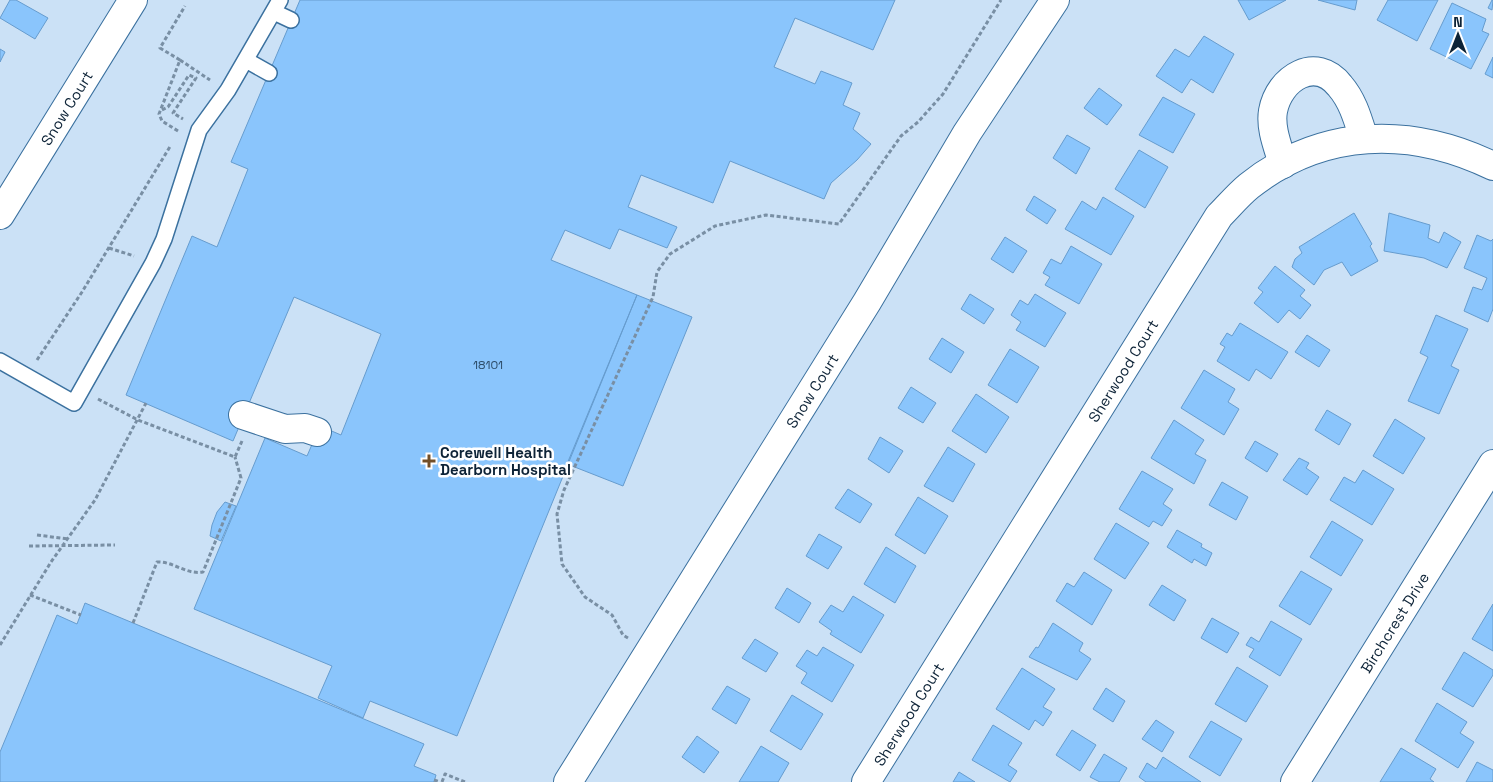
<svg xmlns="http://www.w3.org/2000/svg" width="1493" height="782" viewBox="0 0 1493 782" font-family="'Space Grotesk',sans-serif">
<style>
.building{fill:#8ac5fc;stroke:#669cce}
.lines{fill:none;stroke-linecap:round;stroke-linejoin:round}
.lane-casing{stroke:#3b719f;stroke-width:18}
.street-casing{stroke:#3b719f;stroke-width:30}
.path{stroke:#798fa4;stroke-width:3;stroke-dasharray:4 2.5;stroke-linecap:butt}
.lane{stroke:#fff;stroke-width:15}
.street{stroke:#fff;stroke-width:28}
.poi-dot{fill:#724f28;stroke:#fff;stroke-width:2}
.labels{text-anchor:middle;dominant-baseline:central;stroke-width:5;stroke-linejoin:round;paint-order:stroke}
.number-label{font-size:12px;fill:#2c4c68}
.street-label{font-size:15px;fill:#0d2337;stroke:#fff}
.poi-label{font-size:15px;font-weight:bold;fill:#0d2337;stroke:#fff;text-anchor:start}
</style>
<rect width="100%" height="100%" fill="#cbe1f6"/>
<!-- building -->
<path class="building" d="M10 0H16L48 18 35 39 0 18Z
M300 0H895L873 50 795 18 774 67 815 84 821 71 852 83 843 105 860 113 853 129 871 144 857 160 831 183 824 199 730 161 713 203 641 175 628 207 677 227 667 248 619 229 610 249 565 230 551 260 637 295 457 736 370 701 363 718 318 698 332 666 194 609 265 438 307 456 320 426 341 435 381 334 294 297 233 441 126 395 192 236 217 247 248 169 231 162Z
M1238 0H1286L1249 20Z
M1318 0H1357L1355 10Z
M1388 0H1438L1417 41 1377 20Z
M1492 0H1493L1492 10 1488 8Z
M1452 3 1486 19 1482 31 1489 34 1471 69 1430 49Z
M1204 36 1234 54 1213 93 1191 79 1182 93 1156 76 1175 49 1189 57Z
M0 49 5 52 0 62Z
M1493 57V78L1485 74Z
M1099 88 1122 105 1107 125 1084 108Z
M1163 97 1195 114 1173 153 1139 135Z
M1067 135 1090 148 1076 174 1053 158Z
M1139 150 1168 167 1145 208 1115 189Z
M1034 196 1056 210 1047 224 1026 210Z
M1103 197 1134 216 1111 255 1065 229 1082 201 1096 210Z
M1354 213 1372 244 1370 246 1378 261 1351 276 1342 262 1324 270 1314 285 1292 267 1295 259 1302 253 1299 247Z
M1389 213 1430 225 1428 238 1439 243 1444 232 1461 242 1447 268 1424 258 1384 251Z
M1477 235 1491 241 1493 239V309L1488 322 1464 311 1473 287 1482 290 1487 278 1464 268Z
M1005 237 1027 251 1013 273 991 259Z
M1071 246 1102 264 1079 304 1045 285 1050 277 1043 273 1051 259 1061 264Z
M1275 266 1305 290 1300 296 1311 305 1300 319 1289 310 1278 323 1254 303 1263 292 1258 288Z
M970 294 994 309 984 324 961 309Z
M1035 294 1066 313 1045 347 1016 330 1021 322 1011 315 1020 300 1028 305Z
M637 295 692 317 623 486 567 464Z
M1436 315 1468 329 1451 366 1459 370 1439 414 1408 401 1428 357 1420 353Z
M1240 323 1288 352 1271 379 1256 369 1249 381 1217 361 1225 347 1220 344 1227 333 1232 336Z
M1307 335 1330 350 1319 367 1295 352Z
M942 338 964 352 951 373 929 359Z
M1010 349 1039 367 1017 403 988 385Z
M1204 370 1235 389 1228 402 1239 409 1224 435 1181 408Z
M911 387 936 403 923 423 898 408Z
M976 394 1009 417 986 453 952 431Z
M1327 410 1351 424 1339 445 1315 430Z
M1395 419 1425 438 1403 474 1373 456Z
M1174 420 1204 440 1195 454 1206 460 1194 484 1151 458Z
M880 437 903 451 889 473 868 459Z
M1255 441 1278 454 1267 472 1245 458Z
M948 447 975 464 953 502 924 486Z
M1299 458 1309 463 1306 468 1319 477 1307 495 1283 480Z
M1363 470 1394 489 1372 525 1330 500 1344 477 1355 483Z
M1142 471 1173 489 1163 504 1172 510 1162 526 1153 521 1149 527 1119 509Z
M1222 482 1248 497 1236 520 1209 505Z
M848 489 872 504 860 523 835 508Z
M918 497 948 516 925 554 895 535Z
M225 502 236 506 221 541 210 536 212 525 217 512Z
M1332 521 1363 540 1341 576 1310 557Z
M1116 523 1149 543 1125 579 1094 559Z
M1177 530 1202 544 1201 547 1212 553 1206 566 1194 559 1192 563 1167 547Z
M819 534 842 547 828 569 806 556Z
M886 547 916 566 895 603 864 584Z
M1301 571 1332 589 1310 625 1279 606Z
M1084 572 1112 590 1092 625 1056 601 1067 583 1074 587Z
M1162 585 1186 600 1174 621 1149 605Z
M787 588 811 603 799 623 775 608Z
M853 596 884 615 861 653 830 634 832 631 819 622 831 605 843 612Z
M85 603 424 744 414 766 436 775 434 782H0V752L57 615 77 624Z
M1493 604V651L1472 639Z
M1212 618 1239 633 1227 653 1201 638Z
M1271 621 1302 639 1280 676 1249 657 1254 649 1246 645 1251 637 1259 642Z
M1053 623 1083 643 1079 651 1091 659 1077 680 1029 657 1036 647 1038 648Z
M755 639 778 653 766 672 742 658Z
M823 647 854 665 832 702 801 683 807 673 796 666 807 650 817 656Z
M1464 652 1493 670V675L1473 707 1442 689Z
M1237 667 1268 686 1246 722 1215 704Z
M1022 668 1055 689 1043 707 1052 712 1043 726 1035 720 1029 730 996 709Z
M727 686 750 699 736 724 712 709Z
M1106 688 1125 701 1113 722 1093 709Z
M792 695 823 714 801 750 770 731Z
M1437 703 1467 722 1460 733 1474 742 1458 768 1415 741Z
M1156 720 1174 732 1162 752 1142 739Z
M1211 721 1242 739 1220 776 1189 757Z
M993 725 1022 743 1008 765 1017 771 1010 782 972 760Z
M1072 730 1096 745 1080 771 1056 755Z
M697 736 719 752 704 773 682 757Z
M761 746 789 763 778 782H739Z
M1401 748 1436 769 1430 779 1434 782H1380Z
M1104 754 1127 768 1119 782H1100L1090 777Z
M1163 757 1201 782H1146L1139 777 1147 763 1156 769Z
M1477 762 1493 770V782H1466Z
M959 772 975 782H953Z"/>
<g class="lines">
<!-- lane casing -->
<g class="lane-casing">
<path id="lane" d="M274 12 291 20
M246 60 269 73
M0 361 74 403 153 263 164 239 199 130 228 90 280 0"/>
</g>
<!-- street casing -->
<g class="street-casing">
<g id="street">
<path d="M1283 164C1278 147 1270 128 1273 111 1279 78 1316 55 1340 86 1353 101 1358 120 1364 139"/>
<path id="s1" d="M0 215 133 0"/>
<path d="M243 415 285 429 305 428 317 432"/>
<path id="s2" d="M568 782 867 302 967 133 1055 0"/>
<path id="s3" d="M866 782 1219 216C1229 206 1238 195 1249 186 1322 128 1410 126 1493 166"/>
<path id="s4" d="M1295 782 1493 464"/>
</g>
</g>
<!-- path -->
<path class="path" d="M180 60 210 80
M162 110 168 107 189 75 196 78 173 113 183 119
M178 131 162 121 159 114 180 60 160 48 185 6
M109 248 134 256
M37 360 82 292 171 145
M98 399 138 420 235 457 242 441
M37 535 68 539
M29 546 115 545
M30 595 81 615
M133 623 157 562C173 561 186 575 203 572L241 478 235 457
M628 638 623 635 612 615 585 597 562 564 557 514 564 490 653 297 657 272 670 254 715 226 766 215 839 224 901 136 918 122 943 94 1001 0
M0 645 51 562 95 500 146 403
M434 780 440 782
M442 782 445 774 465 782"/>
<!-- lane -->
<use href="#lane" class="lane"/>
<!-- street -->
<use href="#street" class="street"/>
</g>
<!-- markers -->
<path class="poi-dot" d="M426.5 453.5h5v5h5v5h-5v5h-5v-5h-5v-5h5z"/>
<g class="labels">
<!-- number labels -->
<g class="number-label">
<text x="488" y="365">18101</text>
</g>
<!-- street labels -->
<g class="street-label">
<text stroke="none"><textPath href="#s1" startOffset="126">Snow Court</textPath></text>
<text stroke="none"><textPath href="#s3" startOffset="485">Sherwood Court</textPath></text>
<text stroke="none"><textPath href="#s2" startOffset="461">Snow Court</textPath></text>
<text stroke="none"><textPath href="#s4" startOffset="188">Birchcrest Drive</textPath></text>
<text stroke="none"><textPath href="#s3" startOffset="80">Sherwood Court</textPath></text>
</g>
<!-- poi labels -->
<g class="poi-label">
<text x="440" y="452">Corewell Health<tspan x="440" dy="17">Dearborn Hospital</tspan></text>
</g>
</g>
<!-- north arrow -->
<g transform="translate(1458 35)" stroke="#ffffff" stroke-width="4" paint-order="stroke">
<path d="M0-4L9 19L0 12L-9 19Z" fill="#0d2337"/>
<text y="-8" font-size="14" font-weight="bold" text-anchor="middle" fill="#0d2337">N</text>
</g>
</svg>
